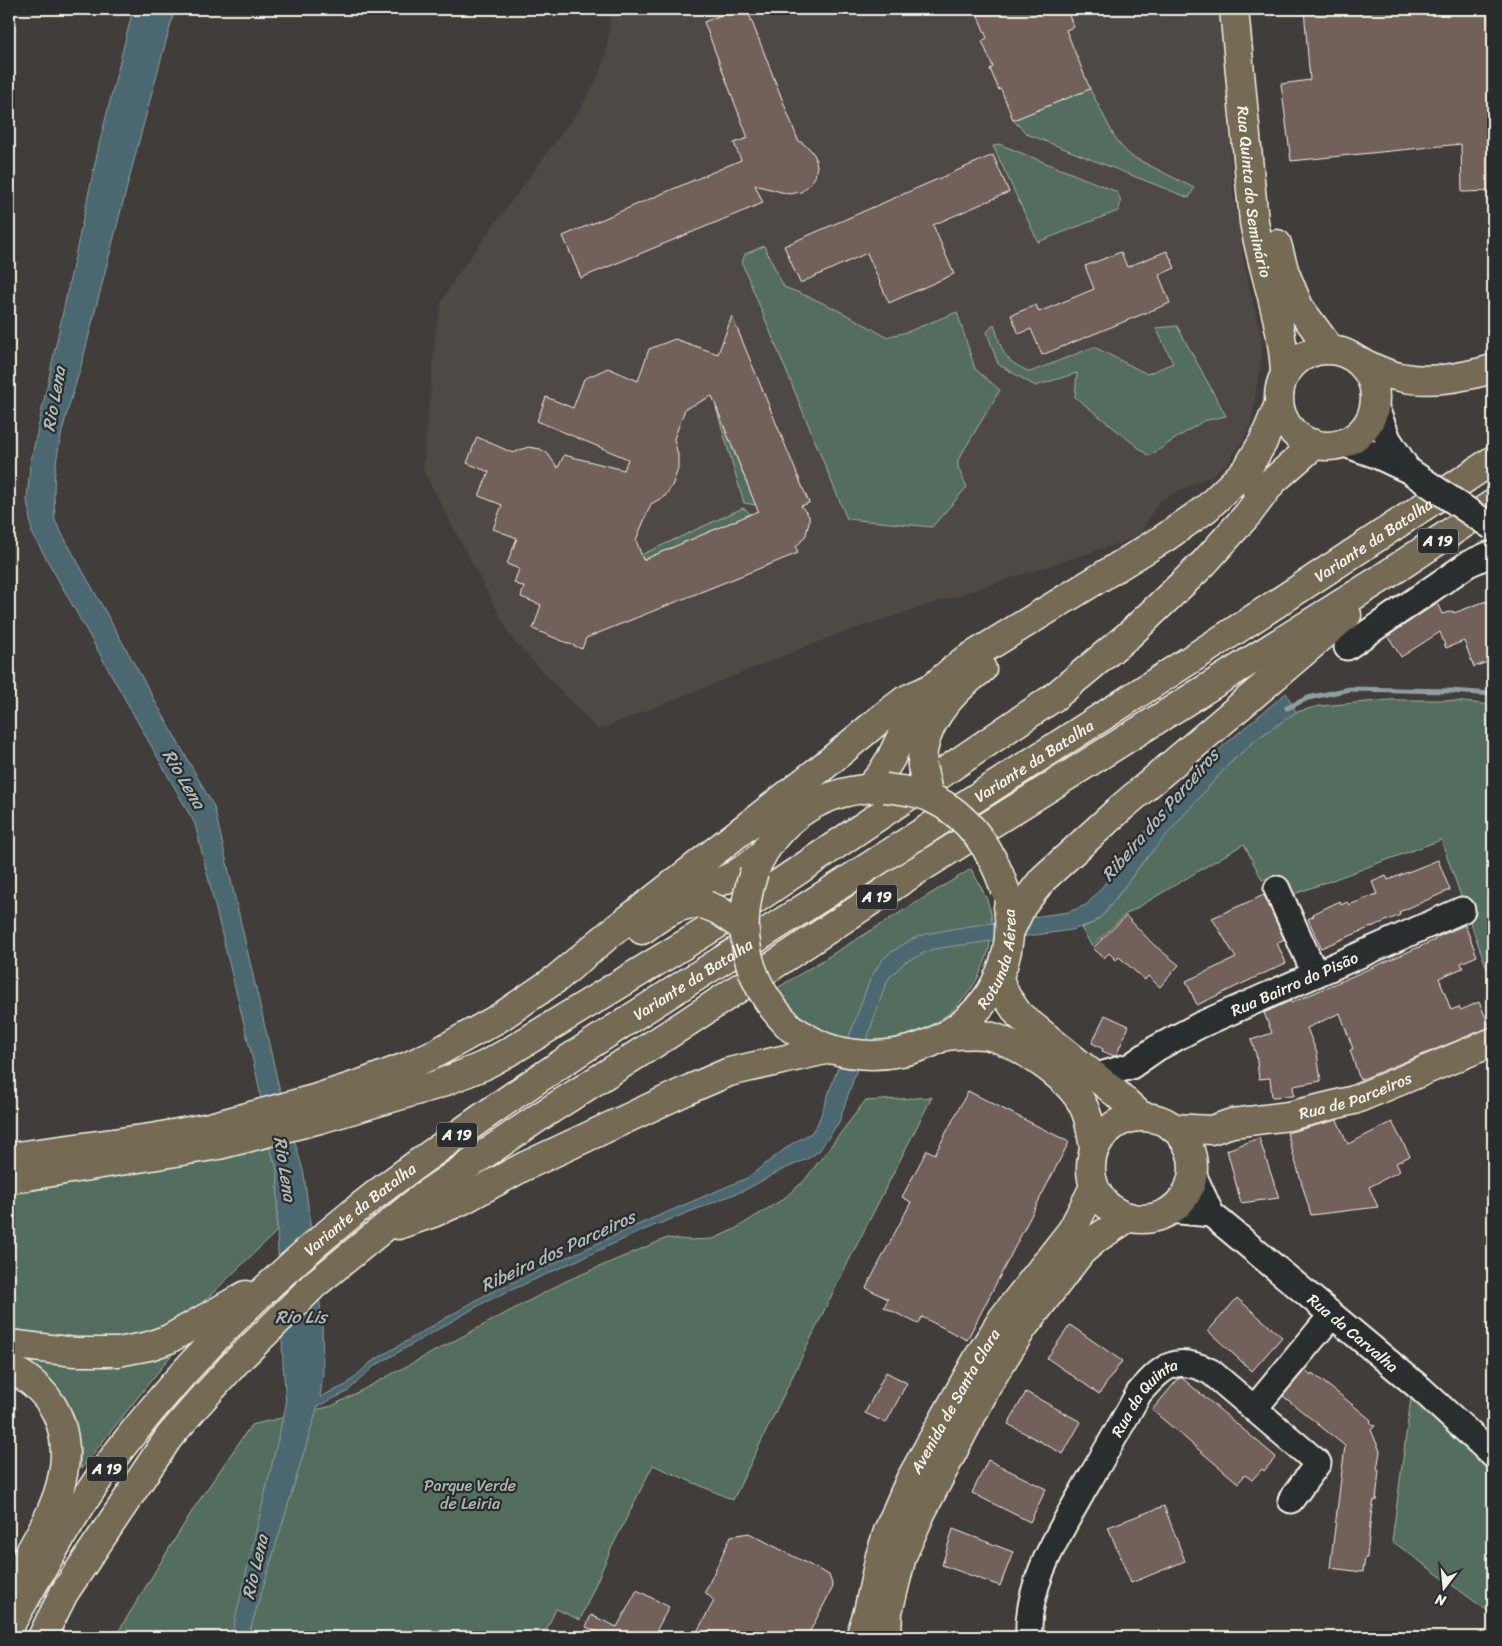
<svg xmlns="http://www.w3.org/2000/svg" width="1502" height="1646" viewBox="0 0 1502 1646" font-family="Sriracha,sans-serif">
<style>
.built{fill:#4f4844}
.green{fill:#536e5e;stroke:#a4b0a3}
.water{fill:#4c6870;stroke:#8f9fa0}
.lines{fill:none;stroke-linecap:round;stroke-linejoin:round}
.stream{stroke:#8f9fa0;stroke-width:5}
.building{fill:#72615a;stroke:#f4f1e8;fill-rule:evenodd}
.minor-casing{stroke:#f4f1e8;stroke-width:29}
.major-casing{stroke:#f4f1e8;stroke-width:31}
.highway-casing{stroke:#f4f1e8;stroke-width:31}
.minor{stroke:#2a2d2e;stroke-width:25}
.major{stroke:#746b52;stroke-width:28}
.highway{stroke:#746b52;stroke-width:28}
.minor-bridge-casing{stroke:#f4f1e8;stroke-width:29;stroke-linecap:butt}
.major-bridge-casing{stroke:#f4f1e8;stroke-width:31;stroke-linecap:butt}
.minor-bridge{stroke:#2a2d2e;stroke-width:25}
.major-bridge{stroke:#746b52;stroke-width:28}
.labels{text-anchor:middle;dominant-baseline:central;stroke-width:4.5;stroke-linejoin:round;paint-order:stroke}
.shield{fill:#2a2d2e;stroke:#b7b6b0;stroke-width:1}
.shield-label{font-size:15px;font-weight:bold;fill:#f4f1e8}
.street-label{font-size:16px;fill:#f4f1e8;stroke:#2a2d2e}
.park-label{font-size:16px;fill:#acb6aa;stroke:#2a2d2e}
.water-label{font-size:18px;font-style:italic;fill:#b1bab8;stroke:#2a2d2e}
</style>
<rect width="100%" height="100%" fill="#403d3b"/>
<filter id="ink" filterUnits="userSpaceOnUse"><feTurbulence type="fractalNoise" baseFrequency=".02" numOctaves="2"/><feDisplacementMap in="SourceGraphic" scale="10" xChannelSelector="R" yChannelSelector="G"/><feConvolveMatrix kernelMatrix="1 2 1 2 8 2 1 2 1" color-interpolation-filters="sRGB"/></filter>
<g filter="url(#ink)">
<!-- built -->
<path class="built" d="M610 9H1220L1234 200 1244 262 1262 341V354L1251 424 1241 444 1226 465 1209 477 1172 494 1160 501 1153 511 1138 537 833 636 598 730 512 639 423 470 436 329 442 301 455 278 581 107 596 81 604 62 609 33Z"/>
<!-- green -->
<path class="green" d="M1090 89 1113 134 1121 146 1131 156 1194 188 1189 198 1027 134 1013 120Z
M999 144 1115 191C1121 198 1122 202 1118 211L1038 242 993 146Z
M764 246 784 287C820 300 853 317 886 337L907 332 957 312 975 369 1000 390 958 460V467L967 487 932 527 847 519 742 263 745 254Z
M994 324C1003 352 1001 359 1030 372L1094 347 1147 374 1173 363 1156 328 1177 326 1226 416 1203 421 1149 456 1075 397 1077 373 1035 386 998 364 987 332Z
M716 408 756 505 744 503Z
M743 508 751 514 643 560 641 555Z
M1390 700H1444L1493 705V986L1441 840 1289 896 1278 874 1262 880 1244 844 1125 915 1092 946 1081 928 1093 923 1104 914 1142 863 1184 814 1227 766 1254 741 1296 712 1320 706Z
M971 869C979 884 991 902 992 921 993 937 988 955 982 969 952 1037 869 1061 806 1022 794 1014 784 1001 774 990Z
M932 1097 837 1284 733 1500 653 1465 611 1549 580 1620 556 1609 543 1637H115L194 1508 251 1425 332 1406 566 1281 667 1238 690 1240 713 1239 735 1229 783 1199 804 1181 865 1101Z
M270 1148 278 1172 277 1231 199 1306 180 1318 150 1333 129 1339H9V1195Z
M172 1351 173 1353 81 1469C79 1461 81 1451 79 1442 76 1419 66 1396 49 1380 41 1373 31 1368 23 1363L22 1358Z
M1411 1398 1493 1464V1615L1392 1541Z"/>
<!-- water -->
<path class="water" d="M133 9H175C144 119 116 229 88 339 79 379 63 417 57 457 53 478 54 499 55 521L214 807 278 1083 304 1174 322 1320 323 1375 320 1397 346 1385 371 1362 485 1295 644 1222 747 1178 790 1145 811 1133 818 1123 870 979 882 960 890 953 912 939 926 934 957 928 1068 912 1086 905 1099 891 1138 840 1209 758 1286 693 1296 712 1254 741 1227 766 1142 863 1104 914 1093 923 1072 930 933 949 905 962 889 978 884 989 839 1122 819 1151 809 1158 780 1171 745 1190 646 1229 485 1302 373 1367 347 1392 318 1406 248 1637H231L286 1405 283 1363 277 1231 278 1172 270 1148 257 1077 195 824 32 533 27 500 30 465 38 428 99 145Z"/>
<g class="lines">
<!-- stream -->
<path class="stream" d="M1287 708 1308 698 1350 689 1450 691 1493 694"/>
</g>
<!-- building -->
<path class="building" d="M722 9H747L798 140 809 148 815 156 817 166 815 177 809 185 801 192 789 194 755 185 763 203 581 278 563 236 741 160 734 143 748 138 704 22 723 14Z
M975 9H1066L1074 27 1066 30 1090 89 1013 120 1001 89 999 90 990 69 993 67 982 41 987 38Z
M1304 9H1493V191L1462 192 1461 144 1291 161 1281 84 1310 80Z
M993 155 1009 192 933 225 954 274 889 303 867 253 800 283 784 246Z
M1167 251 1175 268 1159 275 1170 303 1042 355 1031 329 1019 334 1011 315 1036 305 1039 312 1094 289 1085 266 1121 252 1127 267Z
M732 316 809 503 801 506 809 516V522L806 535 796 547 798 553 586 638 582 649 533 629 541 605 521 597 524 587 514 583 519 569 507 564 517 538 493 529 502 505 479 496 489 472 467 463 477 437 513 453 528 447 540 449 547 453 558 468 564 455 624 470 628 459 537 421 546 397 573 408 584 379 608 368 638 381 649 349 675 339 718 354ZM712 396 758 511 643 560 636 540 651 504 665 496 672 486 678 469V455L674 439 685 409Z
M1493 600V660L1474 667 1464 641 1446 648 1440 632 1401 657 1388 636 1437 603 1442 614 1453 611 1454 613 1486 601V603Z
M1438 860 1450 890 1399 912 1400 915 1321 948 1308 919 1314 916 1313 914 1340 901 1341 905 1347 902 1349 905 1377 894 1372 882 1386 876 1388 880Z
M1264 895 1284 939 1277 943 1286 963 1197 1005 1186 981 1236 958 1212 918Z
M1126 916 1154 945 1179 965 1160 987 1148 976 1145 980 1119 957 1116 960 1109 953 1104 958 1093 948Z
M1465 925 1477 956 1461 963 1463 968 1439 978 1451 1010 1459 1007 1461 1010 1479 1002 1490 1027 1360 1080 1350 1050 1353 1049 1340 1013 1307 1028 1317 1053 1321 1081 1293 1086 1294 1096 1272 1097 1270 1078 1259 1079 1256 1054 1251 1040 1272 1033 1264 1013 1290 1001 1291 1003 1435 940V938Z
M1105 1015 1129 1026 1116 1056H1114L1102 1051 1103 1049 1092 1043Z
M968 1091 1069 1142 967 1340 922 1317 918 1324 884 1307 888 1299 866 1288 911 1202 902 1197 927 1150 935 1154Z
M1337 1120 1348 1144 1392 1122 1410 1156 1396 1163 1400 1171 1369 1187 1378 1207 1311 1215 1287 1133Z
M1259 1138 1279 1198 1241 1203 1227 1150Z
M1237 1298 1282 1337 1252 1371 1208 1331Z
M1070 1325 1122 1361 1099 1394 1047 1358Z
M1305 1370 1311 1375 1312 1373 1348 1401 1371 1420 1370 1422 1375 1426 1371 1430 1380 1451 1377 1470H1379L1376 1501 1374 1500 1371 1515 1367 1558H1365L1363 1572 1330 1568 1345 1446 1283 1396Z
M886 1372 907 1383 886 1423 865 1413Z
M1179 1378H1182L1276 1457 1264 1471 1262 1469 1252 1480 1245 1475 1238 1483 1152 1410Z
M1026 1392 1081 1422 1063 1454 1008 1424Z
M988 1460 1046 1489 1030 1522 972 1493Z
M1164 1506 1185 1561 1131 1583 1108 1527Z
M953 1529 1013 1552 1000 1586 942 1565Z
M749 1533 829 1575 833 1587 807 1637H694L714 1601 705 1592 731 1536Z
M637 1590 669 1607 653 1637H609L586 1627 591 1615 617 1627Z"/>
<g class="lines">
<!-- minor casing -->
<g class="minor-casing">
<g id="minor">
<path d="M1375 406 1388 439 1408 470"/>
<path d="M1342 443 1376 455 1408 470"/>
<path d="M1347 647 1468 564 1488 555 1493 556"/>
<path d="M1277 889 1315 974"/>
<path id="s1" d="M1094 1077 1131 1066 1157 1048 1200 1025 1462 910"/>
<path id="s2" d="M1193 1174 1211 1214 1421 1389 1493 1455"/>
<path d="M1170 1210 1211 1214"/>
<path d="M1254 1409 1332 1315"/>
<path id="s3" d="M1029 1637C1026 1583 1059 1534 1084 1489 1103 1457 1121 1425 1139 1393 1163 1366 1175 1354 1211 1372L1318 1463 1291 1500"/>
</g>
</g>
<!-- major casing -->
<g class="major-casing">
<g id="major">
<path id="s4" d="M1234 9 1254 222C1263 273 1283 321 1285 373"/>
<path d="M1277 244 1285 273 1299 307 1330 349"/>
<circle cx="1327" cy="398" r="48"/>
<path d="M1257 492 1273 481 1315 444"/>
<path d="M922 766C921 725 950 693 982 669"/>
<path d="M869 788 881 774 891 758 910 718 920 703 933 687 961 663 1166 537 1207 508 1247 469 1263 442 1279 404"/>
<path d="M754 872C777 817 826 787 885 788"/>
<path d="M669 894C683 890 698 888 712 884 731 879 746 868 761 856"/>
<path d="M642 930C661 916 681 900 706 905"/>
<path d="M998 977 1006 996 1019 1015 1117 1094 1141 1116"/>
<path id="s5" d="M791 1028C804 1036 816 1045 831 1049 924 1076 1022 1007 1008 907"/>
<path d="M946 1036C958 1035 972 1034 984 1035 1012 1039 1062 1074 1078 1097 1089 1112 1091 1131 1094 1148"/>
<circle cx="1142" cy="1168" r="51"/>
<path id="s6" d="M1174 1128 1211 1130 1232 1123 1289 1116 1354 1100 1493 1042"/>
<path d="M9 1157 157 1137 210 1127 314 1099 363 1083 408 1066 438 1052 499 1018 556 979 612 932 824 766 884 716 905 700 933 687"/>
<path d="M9 1179 219 1145 320 1119 436 1085 483 1066 512 1050 731 916 1053 698 1130 634 1204 563 1248 514 1273 481"/>
<path id="s7" d="M860 1637 868 1612 880 1556 888 1531 910 1480 978 1358 1003 1318 1072 1230 1094 1187"/>
<path d="M887 1637 888 1612 902 1556 921 1513 989 1382 1022 1329 1081 1252 1097 1238 1129 1217"/>
</g>
</g>
<!-- highway casing -->
<g class="highway-casing">
<g id="highway">
<path d="M1359 361C1372 367 1386 375 1400 377 1431 384 1463 377 1493 369"/>
<path d="M1010 931 1022 906 1043 879 1122 807 1347 615"/>
<path d="M398 1225 433 1213 461 1201 523 1167 692 1088 729 1072 830 1049"/>
<path d="M9 1344 75 1352H118L149 1346 169 1339 246 1295"/>
<path d="M9 1367C32 1380 51 1396 60 1422 80 1482 36 1538 9 1589"/>
<path id="s8" d="M9 1627C44 1566 78 1504 121 1448 187 1363 265 1284 349 1216 383 1187 420 1162 456 1136 576 1050 702 974 826 894 1049 751 1273 608 1493 460"/>
<path d="M42 1637 64 1593 169 1437 195 1407 235 1363 315 1284 423 1196 542 1115 674 1031 913 873 1382 578 1493 504"/>
</g>
</g>
<!-- minor -->
<use href="#minor" class="minor"/>
<!-- major -->
<use href="#major" class="major"/>
<!-- highway -->
<use href="#highway" class="highway"/>
<!-- minor-bridge casing -->
<g class="minor-bridge-casing">
<path id="minor-bridge" d="M1408 470 1492 527"/>
</g>
<!-- major-bridge casing -->
<g class="major-bridge-casing">
<path id="major-bridge" d="M922 766 929 797
M885 788C901 790 917 791 931 798 969 815 993 852 1005 890
M754 872C734 931 746 984 791 1028
M706 905 718 910 744 928"/>
</g>
<!-- minor-bridge -->
<use href="#minor-bridge" class="minor-bridge"/>
<!-- major-bridge -->
<use href="#major-bridge" class="major-bridge"/>
</g>
</g>
<g class="labels">
<!-- shield labels -->
<g class="shield">
<rect x="1418" y="528.5" width="40" height="25" rx="4"/>
<rect x="857" y="884.5" width="40" height="25" rx="4"/>
<rect x="437" y="1122.5" width="40" height="25" rx="4"/>
<rect x="87" y="1456.5" width="40" height="25" rx="4"/>
</g>
<g class="shield-label">
<text x="1438" y="541">A 19</text>
<text x="877" y="897">A 19</text>
<text x="457" y="1135">A 19</text>
<text x="107" y="1469">A 19</text>
</g>
<!-- street labels -->
<g class="street-label">
<text stroke="none"><textPath href="#s4" startOffset="184">Rua Quinta do Seminário</textPath></text>
<text stroke="none"><textPath href="#s8" startOffset="1765">Variante da Batalha</textPath></text>
<text stroke="none"><textPath href="#s8" startOffset="1360">Variante da Batalha</textPath></text>
<text stroke="none"><textPath href="#s5" startOffset="261">Rotunda Aérea</textPath></text>
<text stroke="none"><textPath href="#s8" startOffset="955">Variante da Batalha</textPath></text>
<text stroke="none"><textPath href="#s1" startOffset="222">Rua Bairro do Pisão</textPath></text>
<text stroke="none"><textPath href="#s6" startOffset="186">Rua de Parceiros</textPath></text>
<text stroke="none"><textPath href="#s8" startOffset="550">Variante da Batalha</textPath></text>
<text stroke="none"><textPath href="#s2" startOffset="229">Rua da Carvalha</textPath></text>
<text stroke="none"><textPath href="#s7" startOffset="256">Avenida de Santa Clara</textPath></text>
<text stroke="none"><textPath href="#s3" startOffset="271">Rua da Quinta</textPath></text>
</g>
<!-- park labels -->
<g class="park-label">
<text x="470" y="1485">Parque Verde<tspan x="470" dy="18">de Leiria</tspan></text>
</g>
<!-- water labels -->
<g class="water-label">
<text transform="translate(54 399) rotate(-80)">Rio Lena</text>
<text transform="translate(184 779) rotate(59)">Rio Lena</text>
<text transform="translate(1160 815) rotate(-49)">Ribeira dos Parceiros</text>
<text transform="translate(285 1169) rotate(81)">Rio Lena</text>
<text transform="translate(558 1251) rotate(-25)">Ribeira dos Parceiros</text>
<text x="301" y="1317">Rio Lis</text>
<text transform="translate(255 1567) rotate(-77)">Rio Lena</text>
</g>
</g>
<!-- margin -->
<rect width="1502" height="1646" fill="none" stroke="#2a2d2e" stroke-width="30"/>
<rect x="15" y="15" width="1472" height="1616" fill="none" stroke="#f4f1e8" stroke-width="2" filter="url(#ink)"/>
<!-- north arrow -->
<g transform="translate(1444 1588) rotate(196)" stroke="#2a2d2e" stroke-width="4" paint-order="stroke">
<path d="M0-4L9 19L0 12L-9 19Z" fill="#f4f1e8"/>
<text y="-8" font-size="14" font-weight="bold" text-anchor="middle" fill="#f4f1e8">N</text>
</g>
</svg>
